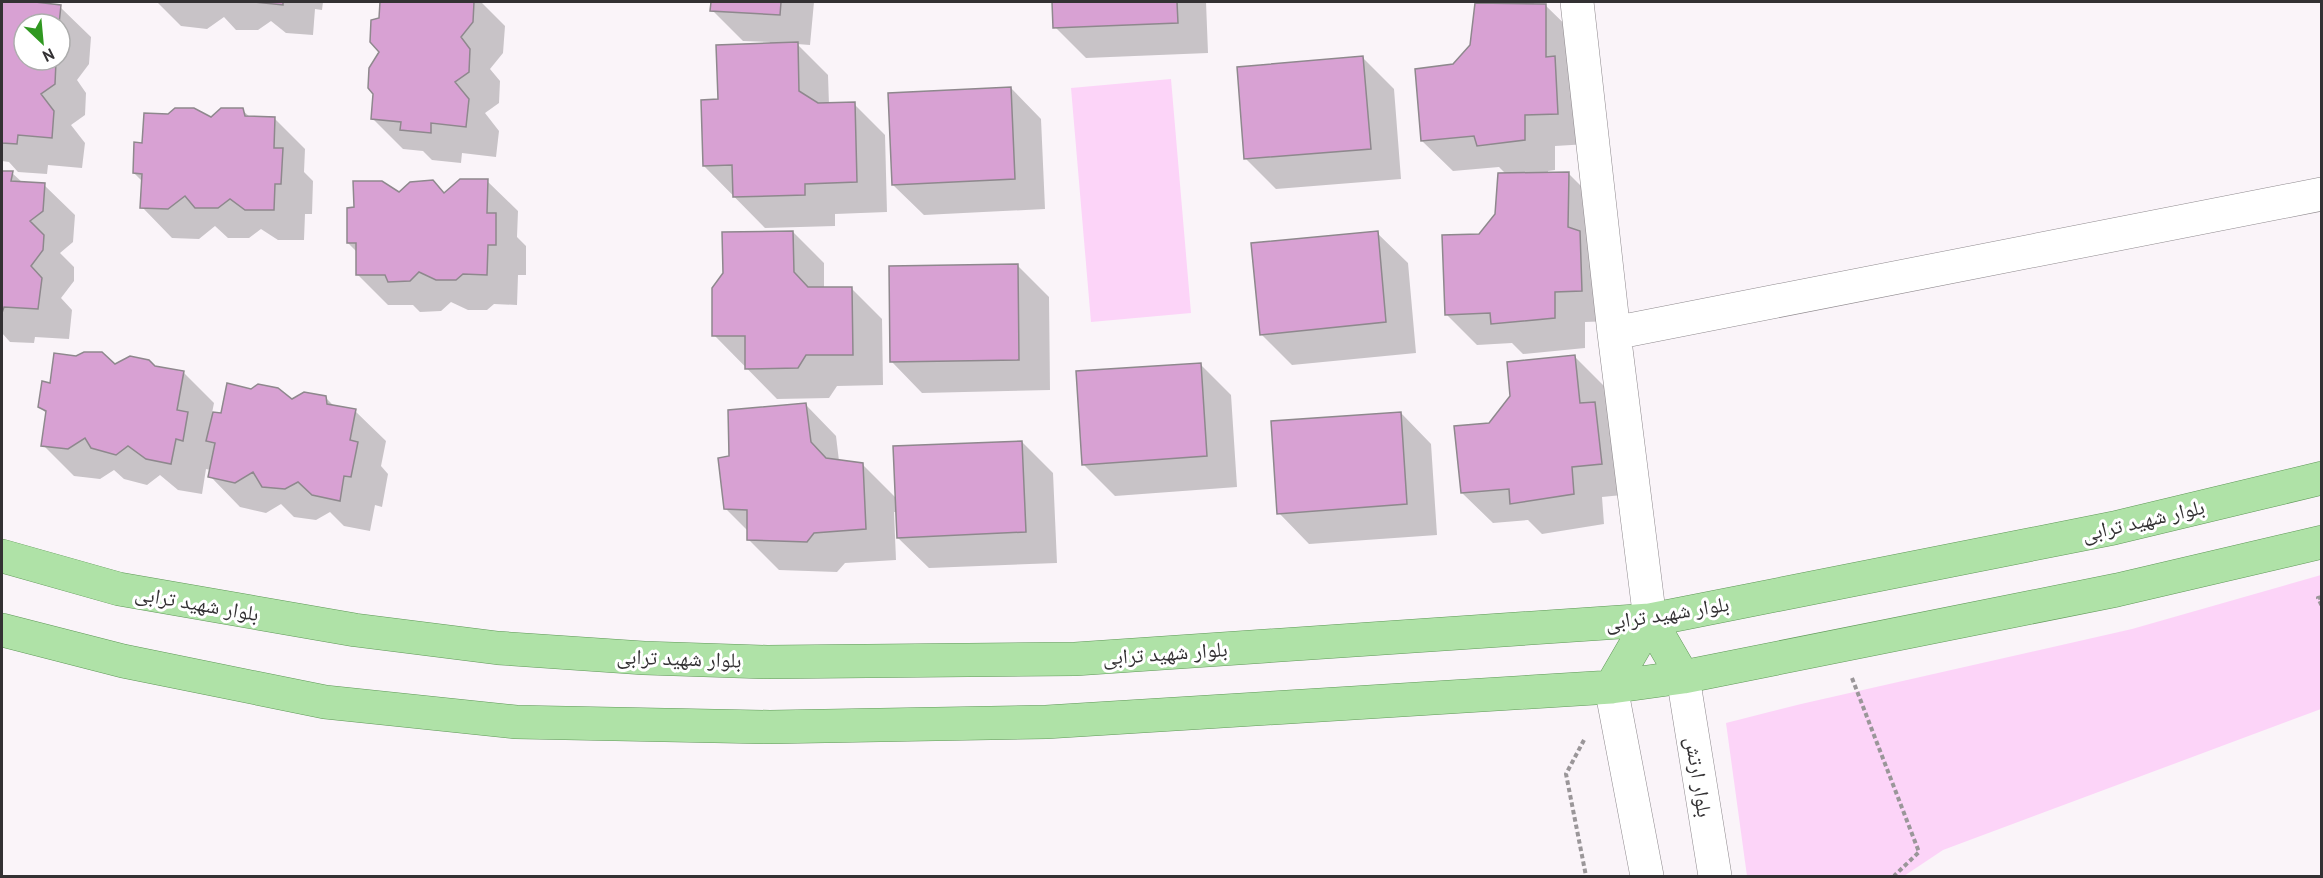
<svg xmlns="http://www.w3.org/2000/svg" width="2323" height="878" viewBox="0 0 2323 878" font-family="'PT Sans','Noto Naskh Arabic',sans-serif">
<style>
.green{fill:#fcd4f8}
.shadow{fill:#0003;fill-rule:evenodd}
.building{fill:#d8a1d3;stroke:#8e888d;stroke-width:1.5}
.lines{fill:none;stroke-linecap:round;stroke-linejoin:round}
.street-casing{stroke:#8f8a8e;stroke-width:34}
.secondary-casing{stroke:#8f8a8e;stroke-width:34}
.primary-casing{stroke:#609859;stroke-width:34}
.path{stroke:#9a9699;stroke-width:4;stroke-dasharray:4.5 3;stroke-linecap:butt}
.street{stroke:#fff;stroke-width:33}
.secondary{stroke:#fff;stroke-width:33}
.primary{stroke:#afe2a7;stroke-width:33}
.labels{text-anchor:middle;dominant-baseline:central;stroke-width:6;stroke-linejoin:round;paint-order:stroke}
.street-label{font-size:21px;fill:#333133;stroke:#fff}
</style>
<rect width="100%" height="100%" fill="#faf4f9"/>
<!-- green -->
<path class="green" d="M1171 79 1191 313 1091 322 1071 88Z
M2321 575V709L1943 850 1904 876H1747L1726 723 1801 704 2132 629Z"/>
<!-- shadow -->
<path class="shadow" d="M2 2H39L43 5 60 7 91 37 89 64 77 80 86 93 85 115 71 125 85 143 82 168 48 165 47 174 18 172 9 162 2 161ZM24 24H60V60H24Z
M157 2H323L322 10 315 9 313 35 286 33 271 21 258 30H236L224 17 207 29 181 26Z
M382 2H481L505 26 503 53 490 69 500 81 499 103 485 113 499 131 496 157 462 153 461 163 432 160 423 151 403 149 372 118 381 52Z
M712 2H814L810 45 797 44 828 75 829 105 854 104 885 135 887 212 835 214V226L765 228 704 166 719 100 770 45V42L743 41 712 10Z
M1054 2H1206L1208 53 1086 58 1055 27Z
M1491 2H1553L1534 3V5L1546 6 1577 36 1588 144 1555 146V170L1548 171V173H1568L1599 204 1612 321 1585 322V348L1523 354 1512 343 1477 345 1446 314 1480 236 1497 215 1506 174 1499 167 1453 171 1422 141 1494 5Z
M1363 58 1394 89 1401 179 1276 189 1245 158Z
M1011 88 1041 119 1045 209 924 215 893 185Z
M242 110 250 117 274 118 305 149 304 172 313 181 312 214H305L304 240H278L261 229 249 238H228L215 226 199 239 172 238 142 207 143 182 134 173 144 144Z
M2 172 12 173 23 183 44 185 75 215 73 242 60 253 74 267V281L61 298 72 310 69 339 35 337 34 343 10 342 2 333Z
M487 181 518 211 517 237 526 246V275H518L517 305 494 304 487 310H468L451 302 441 311 420 312 413 305H388L357 274V252L348 243 399 194 445 195Z
M793 232 824 263V289H852L882 319 883 385 837 386 829 398 777 399 714 335Z
M1377 233 1408 263 1416 353 1292 365 1261 334Z
M1018 266 1049 297 1050 390 922 393 892 362Z
M1574 356 1605 387 1632 494 1602 497 1604 524 1542 534 1528 520 1493 523 1462 493 1490 424Z
M1200 364 1231 395 1237 487 1115 496 1084 465Z
M115 365 155 367 183 372 214 403 212 413 222 415 325 397 335 407 355 411 386 441 381 466 388 474 382 507 375 505 370 531 344 526 330 512 316 520 294 517 281 504 266 513 240 507 210 476 211 470 206 469 202 494 178 490 160 475 147 485 124 479 114 470 100 479 74 476 43 445 47 414 40 407 52 384Z
M806 405 836 436 839 461 862 464 896 498 1022 442 1053 473 1057 563 929 568 898 538 897 512H894L896 560 845 563 837 572 779 570 748 539V531L725 508 730 457Z
M1401 413 1431 444 1437 535 1309 544 1279 513Z"/>
<!-- building -->
<path class="building" d="M2 2H35L61 5 59 24H24V60L56 61 55 84 41 94 54 111 52 138 18 135 17 144 2 143Z
M253 2H283V5Z
M380 2H474L473 22 461 37 470 49 469 72 455 82 469 99 466 127 431 123V133L400 130 401 122 371 119 373 94 368 88 369 68 379 52 370 42 371 20 379 18Z
M711 2H781L780 15 710 11Z
M1052 2H1177L1178 23 1053 28Z
M1475 3 1546 4V57L1555 56 1558 114 1525 115V140L1477 146 1474 136 1421 141 1415 69 1453 64 1470 45Z
M798 42 799 91 818 103 855 102 857 182 805 184V195L733 197 732 165 703 166 701 100 718 99 716 45Z
M1363 56 1371 149 1244 159 1237 67Z
M1011 87 1015 179 892 185 888 93Z
M175 108H194L211 117 221 108H243L245 116 275 117 274 148H283L281 184H275L274 210H245L230 199 218 208H195L185 196 168 209 140 208 142 174 133 173 134 142 142 143 144 113 168 114Z
M2 171H13L11 181 45 183 43 211 30 221 44 235 43 250 31 266 42 278 38 309 4 307 2 313Z
M1569 172 1568 227 1580 231 1582 291 1555 292V318L1491 324 1490 313 1445 315 1442 235 1479 234 1495 214 1498 173Z
M460 179H488L487 213H496V245H488L487 275 463 274 456 280H436L419 272 410 281 388 282 385 275H356V243H347V208L354 207 353 181H382L399 192 410 182 433 180 444 193Z
M793 231 794 272 808 287H852L853 355H806L798 368 745 369V336H712V288L723 273 722 232Z
M1378 231 1386 322 1260 335 1251 243Z
M1018 264 1019 360 890 362 889 266Z
M84 352H102L115 364 130 356 149 360 155 366 184 371 177 410 188 412 183 441 176 439 171 464 146 459 128 446 116 455 91 448 85 438 68 449 41 446 46 411 38 407 42 381 50 383 54 353 76 356Z
M1575 355 1580 403 1595 402 1602 464 1572 467 1574 494 1510 504 1509 489 1461 493 1454 426 1489 423 1510 396 1507 362Z
M1201 363 1207 456 1082 465 1076 371Z
M227 383 251 389 258 384 278 388 292 399 304 392 326 396 327 404 356 409 350 440 358 442 351 477 344 476 340 501 312 495 298 482 285 489 262 487 253 472 235 483 208 477 215 443 206 441 213 412 221 413Z
M806 403 811 442 826 458 863 463 866 529 814 533 807 542 747 540V510L724 509 718 458 729 456 728 410Z
M1401 412 1407 504 1277 514 1271 421Z
M1022 441 1026 532 897 538 893 446Z"/>
<g class="lines">
<!-- street casing -->
<g class="street-casing">
<path id="street" d="M1577 2 1614 333 1650 620
M1614 333 2322 194"/>
</g>
<!-- secondary casing -->
<g class="secondary-casing">
<path id="secondary" d="M1683 677 1715 876
M1611 687 1647 876"/>
</g>
<!-- primary casing -->
<g class="primary-casing">
<path id="primary" d="M2 556 119 589 355 630 498 648 644 658 767 662 1075 659 1650 620 2114 528 2322 478
M2 630 123 661 325 702 516 722 770 727 1046 722 1611 687 1683 677 2117 590 2322 542
M1611 687 1650 620 1683 677"/>
</g>
<!-- path -->
<path class="path" d="M2322 597 2318 598 2322 606
M1852 678 1919 852 1894 876
M1584 740 1566 774 1586 876"/>
<!-- street -->
<use href="#street" class="street"/>
<!-- secondary -->
<use href="#secondary" class="secondary"/>
<!-- primary -->
<use href="#primary" class="primary"/>
</g>
<g class="labels">
<!-- street labels -->
<g class="street-label">
<text transform="translate(2143 520) rotate(-13)">بلوار شهید ترابی</text>
<text transform="translate(197 603) rotate(10)">بلوار شهید ترابی</text>
<text transform="translate(1667 613) rotate(-9)">بلوار شهید ترابی</text>
<text transform="translate(1165 653) rotate(-4)">بلوار شهید ترابی</text>
<text transform="translate(679 658) rotate(2)">بلوار شهید ترابی</text>
<text transform="translate(1699 777) rotate(81)">بلوار ارتش</text>
</g>
</g>
<!-- border -->
<rect width="2323" height="878" fill="none" stroke="#333133" stroke-width="6"/>
<!-- north arrow -->
<g transform="translate(42 42) rotate(154)"><circle r="28" fill="#ffffff" stroke="#adadad" stroke-width="1.5"/>
<path d="M0-4.5L10 22L0 15L-10 22Z" fill="#309821"/>
<text y="-9" font-size="16" font-weight="bold" text-anchor="middle" fill="#333133">N</text>
</g>
</svg>
